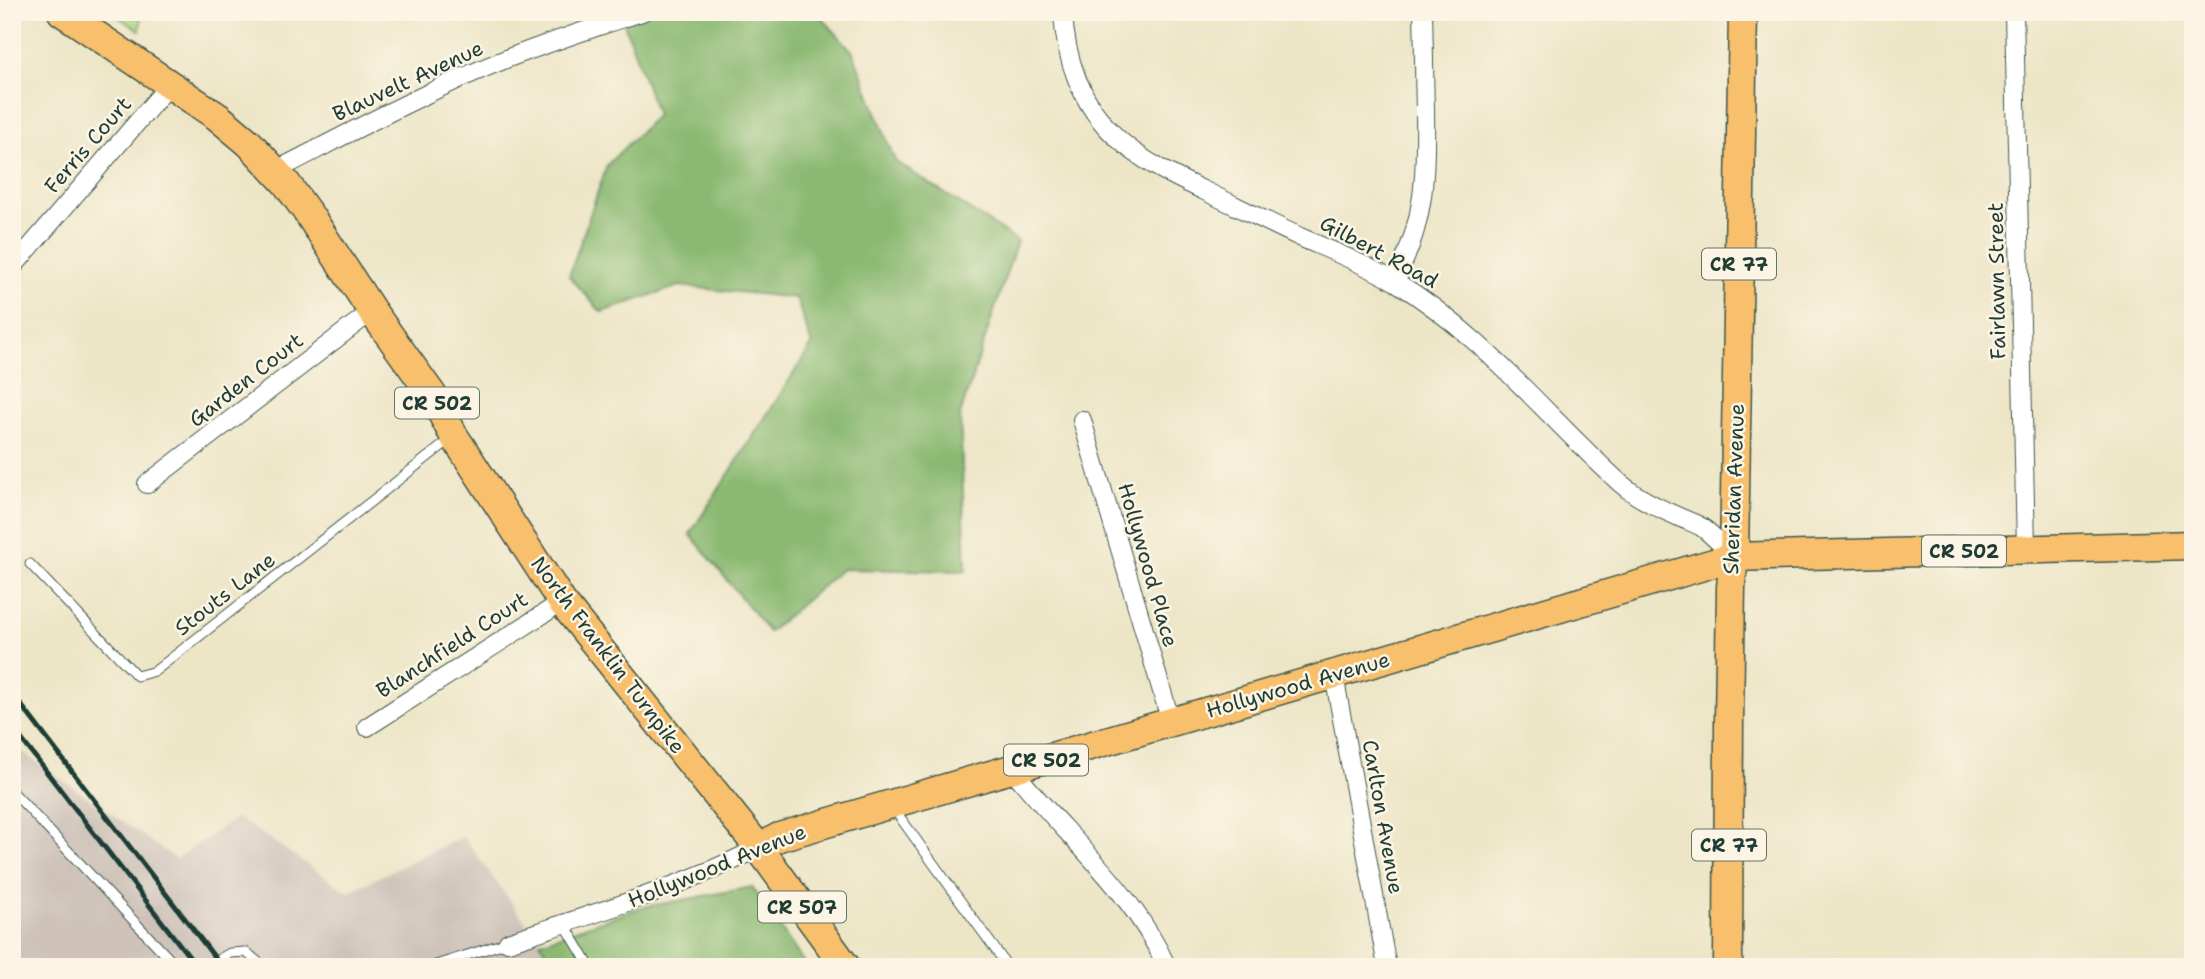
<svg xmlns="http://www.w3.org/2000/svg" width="2205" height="979" viewBox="0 0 2205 979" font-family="'Shantell Sans',sans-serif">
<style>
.industrial{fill:#cec2b9}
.green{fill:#afd985;stroke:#678b5c;stroke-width:2}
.forest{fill:#8bb972;stroke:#557b53;stroke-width:2}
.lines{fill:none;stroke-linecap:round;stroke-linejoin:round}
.service-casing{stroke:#3e564a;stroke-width:11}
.minor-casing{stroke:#3e564a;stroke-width:20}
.primary-casing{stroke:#3e564a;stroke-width:31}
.service{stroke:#fff;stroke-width:9}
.minor{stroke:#fff;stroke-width:18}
.primary{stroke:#f8bf6c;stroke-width:28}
.rail{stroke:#1f3d34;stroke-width:5}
.labels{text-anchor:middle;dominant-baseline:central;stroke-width:5;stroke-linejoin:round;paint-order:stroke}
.shield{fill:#fcf5e5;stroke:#617469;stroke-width:2}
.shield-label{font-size:19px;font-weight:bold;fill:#1f3d34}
.street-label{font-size:21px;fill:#1f3d34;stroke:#fcf5e5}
</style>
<rect width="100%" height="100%" fill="#fcf5e5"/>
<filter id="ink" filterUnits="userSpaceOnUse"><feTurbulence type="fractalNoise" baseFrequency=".0143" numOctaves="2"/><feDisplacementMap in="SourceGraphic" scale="14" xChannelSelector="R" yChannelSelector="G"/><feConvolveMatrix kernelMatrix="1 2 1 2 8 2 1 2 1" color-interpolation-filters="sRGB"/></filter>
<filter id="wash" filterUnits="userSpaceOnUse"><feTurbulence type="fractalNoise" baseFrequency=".00686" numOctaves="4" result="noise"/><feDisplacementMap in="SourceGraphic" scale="28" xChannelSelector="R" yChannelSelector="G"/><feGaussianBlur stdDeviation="1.57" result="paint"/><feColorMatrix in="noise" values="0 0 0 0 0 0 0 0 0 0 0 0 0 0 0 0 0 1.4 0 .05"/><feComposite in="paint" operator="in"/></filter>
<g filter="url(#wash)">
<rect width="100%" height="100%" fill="#ece5c6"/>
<!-- industrial -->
<path class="industrial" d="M12 745 176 859 237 817 348 892 463 836 558 967H12Z"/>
<!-- green -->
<path class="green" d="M110 12H141L140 30Z"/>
<!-- forest -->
<path class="forest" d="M620 12H817L853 52 895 161 1017 241 960 415 966 571 842 569 769 632 690 534 812 345 796 298 679 286 601 312 569 276 607 165 657 115Z
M752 887 807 967H558L540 942 639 908Z"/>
</g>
<g filter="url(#ink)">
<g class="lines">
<!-- service casing -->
<g class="service-casing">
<path id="service" d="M30 564 137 676 155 671 452 438
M12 791 177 967
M894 809 1008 967
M564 923 590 967
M206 967 230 953 246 952 264 967
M430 967 508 942"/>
</g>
<!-- minor casing -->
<g class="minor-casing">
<path id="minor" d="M1063 12C1065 58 1081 104 1115 136 1142 162 1175 177 1209 193 1240 208 1270 223 1300 237 1332 251 1365 264 1396 282 1483 335 1545 415 1620 483 1637 498 1658 508 1679 517 1687 521 1696 523 1703 528 1714 536 1724 548 1734 557
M2014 12 2026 549
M275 171C353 131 430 89 511 57 554 41 598 26 642 12
M12 268 170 84
M1394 281C1426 223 1426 173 1425 109 1424 77 1424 45 1423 12
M1082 420 1171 722
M147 484 372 311
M1334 675 1387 967
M367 727 562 602
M1013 770C1066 837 1130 886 1167 967
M508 942C593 914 679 888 759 848"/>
</g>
<!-- primary casing -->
<g class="primary-casing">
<path id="primary" d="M62 12 218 117 249 143 286 183 310 216 372 311 433 396 454 436 562 602 759 848 846 967
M759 848 779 837 1734 557 2193 545
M1728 967 1729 722 1731 587 1734 557 1743 12"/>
</g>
<!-- service -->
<use href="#service" class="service"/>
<!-- minor -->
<use href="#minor" class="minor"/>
<!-- primary -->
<use href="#primary" class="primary"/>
<!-- rail -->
<path class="rail" d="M12 693 222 967
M12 727 197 967"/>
</g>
</g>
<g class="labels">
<!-- shield labels -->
<g class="shield">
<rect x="1702" y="248.5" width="74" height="31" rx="5"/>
<rect x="395" y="387.5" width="84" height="31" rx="5"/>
<rect x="1922" y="535.5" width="84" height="31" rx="5"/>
<rect x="1004" y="744.5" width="84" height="31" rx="5"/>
<rect x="1692" y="829.5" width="74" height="31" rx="5"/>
<rect x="758" y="891.5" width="88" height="31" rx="5"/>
</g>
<g class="shield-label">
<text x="1739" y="264">CR 77</text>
<text x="437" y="403">CR 502</text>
<text x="1964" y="551">CR 502</text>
<text x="1046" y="760">CR 502</text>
<text x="1729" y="845">CR 77</text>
<text x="802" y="907">CR 507</text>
</g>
<!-- street labels -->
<g class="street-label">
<text transform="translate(408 81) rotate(-25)">Blauvelt Avenue</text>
<text transform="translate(88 145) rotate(-49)">Ferris Court</text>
<text transform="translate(1379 252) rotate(28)">Gilbert Road</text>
<text transform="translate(1997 281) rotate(-91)">Fairlawn Street</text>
<text transform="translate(246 380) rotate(-38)">Garden Court</text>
<text transform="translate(1734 489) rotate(-88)">Sheridan Avenue</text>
<text transform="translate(1148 565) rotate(74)">Hollywood Place</text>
<text transform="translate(225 594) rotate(-38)">Stouts Lane</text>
<text transform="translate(452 645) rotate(-33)">Blanchfield Court</text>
<text transform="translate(608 655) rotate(53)">North Franklin Turnpike</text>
<text transform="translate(1298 685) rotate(-16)">Hollywood Avenue</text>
<text transform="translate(1383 817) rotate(80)">Carlton Avenue</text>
<text transform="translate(717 866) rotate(-22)">Hollywood Avenue</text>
</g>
</g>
<!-- margin -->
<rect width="2205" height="979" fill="none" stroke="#fcf5e5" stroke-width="42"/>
</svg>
